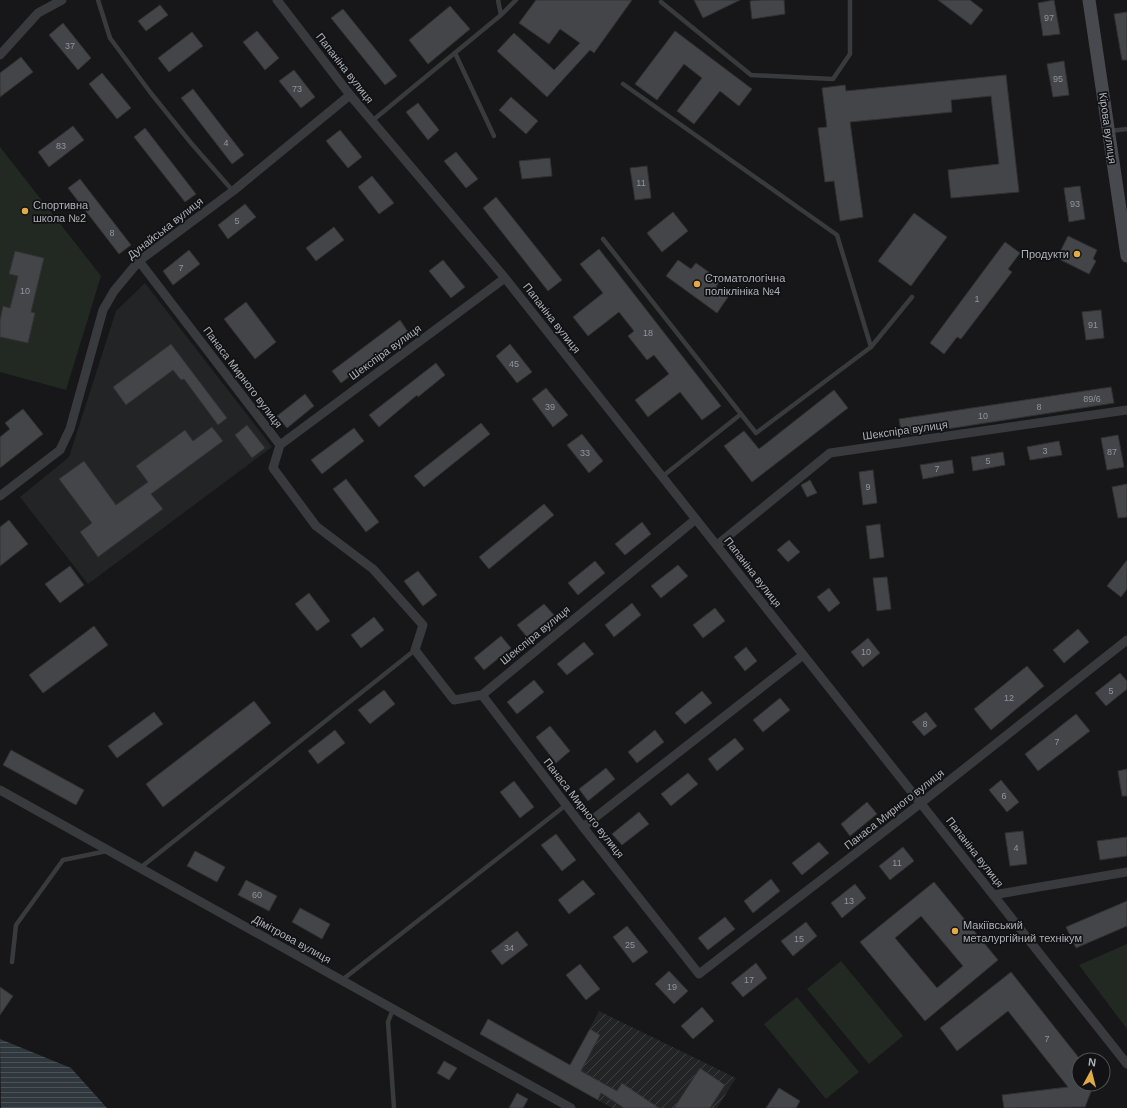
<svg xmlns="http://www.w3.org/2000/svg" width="1127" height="1108" viewBox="0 0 1127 1108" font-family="Arial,sans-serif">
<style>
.built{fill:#232426}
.industrial{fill:url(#industrial-furrows)}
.park{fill:#222923}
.water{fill:url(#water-rules)}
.building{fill:#444549;stroke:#323235;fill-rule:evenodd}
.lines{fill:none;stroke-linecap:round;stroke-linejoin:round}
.lane{stroke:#393a3e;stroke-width:4.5}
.street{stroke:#393a3e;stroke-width:9}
.secondary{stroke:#47494e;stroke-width:13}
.poi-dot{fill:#e3ab45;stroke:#121214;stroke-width:1.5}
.labels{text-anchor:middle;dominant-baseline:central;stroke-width:3.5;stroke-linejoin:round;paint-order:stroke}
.number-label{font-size:9px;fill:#91949c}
.street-label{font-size:11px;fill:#abafb8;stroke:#121214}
.poi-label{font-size:11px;fill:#abafb8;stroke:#121214;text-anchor:start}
</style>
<defs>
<pattern id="industrial-furrows" width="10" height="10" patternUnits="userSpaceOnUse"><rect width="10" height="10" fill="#232426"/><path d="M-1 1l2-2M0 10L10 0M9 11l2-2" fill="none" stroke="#404143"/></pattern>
<pattern id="water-rules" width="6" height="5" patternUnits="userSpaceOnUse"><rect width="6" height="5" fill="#30383e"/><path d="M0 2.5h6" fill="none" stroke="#4b5258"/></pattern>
</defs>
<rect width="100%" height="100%" fill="#171719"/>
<!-- built -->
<path class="built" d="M145 283 272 447 88 584 20 497 69 457 116 311Z"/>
<!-- industrial -->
<path class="industrial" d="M599 1011 736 1078 717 1108H612L562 1080Z"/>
<!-- park -->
<path class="park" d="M0 147 101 276 66 390 0 372Z
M1127 944V1029L1079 965Z
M841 961 903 1036 869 1064 807 989Z
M797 997 859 1072 826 1099 764 1024Z"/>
<!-- water -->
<path class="water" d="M0 1039 71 1068 107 1108H1Z"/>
<!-- building -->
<path class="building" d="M536 0H632L594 53 590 50 547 97 497 51 514 33 554 70 580 43 560 29 549 44 519 23Z
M694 0H740L703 18Z
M761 0H784L785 14 752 19 750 1Z
M938 0H970L983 10 971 25Z
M1054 0 1060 34 1043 36 1038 3Z
M160 5 168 15 146 31 138 21Z
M450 6 470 29 428 64 409 40Z
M343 9 397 76 385 85 331 18Z
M1127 12V60H1122L1114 14Z
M63 23 91 58 78 70 49 35Z
M257 31 279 58 265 70 243 42Z
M675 31 752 89 739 106 720 91 694 124 677 111 702 78 684 64 657 100 635 84Z
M192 32 203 46 169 72 158 58Z
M21 57 33 72 0 97V73Z
M1064 61 1069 95 1053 97 1047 64Z
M294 70 315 97 301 108 279 81Z
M102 73 131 108 117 119 89 84Z
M1006 75 1019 192 951 198 948 170 999 164 991 96 951 100 952 112 850 122 863 217 840 221 834 181 825 182 818 128 827 127 822 88 845 85 846 91Z
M193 89 244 155 232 164 181 98Z
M511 97 538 121 526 134 499 110Z
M418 103 439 130 428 140 406 112Z
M73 126 84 140 49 167 38 152Z
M145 128 196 194 185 202 134 137Z
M340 130 362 157 348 168 326 141Z
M456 152 478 179 466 188 444 161Z
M550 158 552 176 522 179 519 161Z
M647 166 651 198 635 200 630 168Z
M372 176 394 203 379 214 358 187Z
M80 179 131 245 119 254 68 188Z
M1080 186 1085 219 1069 222 1064 188Z
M496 197 562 280 548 291 483 208Z
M245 204 256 217 228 239 218 225Z
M673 212 688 231 662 252 647 233Z
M914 213 947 237 911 286 878 261Z
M334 227 344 240 316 261 306 248Z
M1068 236 1097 250 1093 259 1096 261 1089 274 1057 258Z
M1005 242 1020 253 1008 269 1012 272 961 339 957 337 944 354 930 343Z
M599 249 721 406 702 420 680 392 648 417 635 400 669 374 654 355 647 360 628 336 634 331 619 312 588 336 573 317 603 293 580 264Z
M189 250 200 264 173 285 163 271Z
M15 251 44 258 31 312 35 313 28 343 0 337V320L3 306 10 308 18 276 9 274Z
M443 260 465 287 451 298 429 271Z
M678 260 691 269 696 263 720 280 716 287 728 297 717 313 666 276Z
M246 302 276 342 255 359 224 319Z
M1101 310 1104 338 1086 340 1082 312Z
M400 320 408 332 341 383 332 371Z
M171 344 227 418 218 425 184 379 181 380 173 370 126 405 113 387Z
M510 344 532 372 517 383 496 356Z
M436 363 445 375 418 397 417 395 379 427 369 415Z
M1111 387 1114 403 902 436 899 419Z
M546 388 568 415 553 427 532 399Z
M834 390 848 408 752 482 724 446 744 431 759 449Z
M305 394 314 406 287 428 277 416Z
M23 409 43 434 0 468V437L10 429 5 423Z
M481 423 490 434 424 487 414 476Z
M247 425 265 448 252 458 235 435Z
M212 427 223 441 151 494 163 509 98 557 80 532 92 523 59 479 84 461 116 505 148 482 136 466 185 430 193 441Z
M354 428 364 441 322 474 311 460Z
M582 434 603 461 589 473 567 445Z
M1118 435 1124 467 1107 470 1101 438Z
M1059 441 1062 455 1030 460 1027 447Z
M1003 452 1005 465 973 471 971 457Z
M952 460 954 473 923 479 920 465Z
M873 470 877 503 863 505 859 472Z
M346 479 379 522 366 532 333 489Z
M810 480 817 493 807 497 801 485Z
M1127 484V517L1118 518 1112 487Z
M544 504 554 515 489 569 479 557Z
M9 520 28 544 0 566V527Z
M642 522 651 534 625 555 615 544Z
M880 524 884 557 870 559 866 526Z
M789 540 800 552 788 562 777 550Z
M1127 560V589L1121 597 1107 586Z
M595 561 605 573 578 595 568 583Z
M678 565 688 576 661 598 651 586Z
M70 566 84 585 60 603 45 584Z
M418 571 437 595 423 606 404 581Z
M887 577 891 609 877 611 873 578Z
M829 588 840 603 829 612 817 597Z
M309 593 330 621 317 631 295 604Z
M632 603 641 615 614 637 605 625Z
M544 604 554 615 527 637 517 625Z
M715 608 725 621 703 638 693 625Z
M374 617 384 630 361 648 351 635Z
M94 626 108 645 43 693 29 675Z
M1078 629 1089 642 1064 663 1053 650Z
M501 636 511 648 484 670 474 658Z
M868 638 880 653 863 667 851 652Z
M584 642 594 654 567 675 557 664Z
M746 647 757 661 745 671 734 657Z
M1027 666 1044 686 991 730 974 709Z
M1120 673 1127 681V689L1106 706 1095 693Z
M534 680 544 692 517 714 507 702Z
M384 690 395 704 370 724 358 710Z
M702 691 712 703 685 724 675 713Z
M780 698 790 710 763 732 753 720Z
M254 701 271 723 163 807 146 784Z
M154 712 163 724 117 758 108 746Z
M926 712 937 726 924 736 912 722Z
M1076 714 1090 731 1038 771 1025 754Z
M550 726 570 751 556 763 536 737Z
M335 730 345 743 318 764 308 751Z
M655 730 664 742 637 763 628 752Z
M735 738 744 749 717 771 708 759Z
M11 750 84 790 76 805 3 765Z
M606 768 615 779 588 801 579 789Z
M1127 769V796H1122L1118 771Z
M688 773 698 784 671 806 661 794Z
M1001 780 1019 802 1007 812 989 790Z
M514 781 534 807 520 818 500 792Z
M867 802 877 814 850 836 841 824Z
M639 812 649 824 622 845 612 834Z
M1023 831 1027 864 1010 866 1005 833Z
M556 834 576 860 562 871 541 845Z
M1127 837V856L1100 860 1097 841Z
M819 842 829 853 802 875 792 863Z
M903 847 914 861 890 880 879 866Z
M195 851 225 867 217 882 187 866Z
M771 879 780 891 753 913 744 901Z
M246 880 277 896 269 911 238 895Z
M583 880 595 894 569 914 558 900Z
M934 882 998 960 925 1021 860 942ZM921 916 963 966 937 988 895 938Z
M855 884 866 898 842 918 831 903Z
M1127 901V926L1076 948 1066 927Z
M300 908 330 924 322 939 292 922Z
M725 917 735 929 708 950 698 938Z
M806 922 817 936 793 956 781 941Z
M627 926 648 952 633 963 613 937Z
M517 931 528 945 502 965 491 951Z
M756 963 767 978 743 997 731 983Z
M580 964 600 989 586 1000 566 975Z
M669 971 688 991 674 1004 655 984Z
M1011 972 1079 1058V1084H1094L1085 1107 1004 1108 1002 1095 1068 1087 1008 1011 957 1051 940 1028Z
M0 987 13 996 0 1015Z
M702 1007 714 1021 693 1039 681 1026Z
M488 1019 570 1065 590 1029 600 1035 581 1071 617 1091 622 1083 659 1108H624L601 1093 598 1100 480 1034Z
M444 1061 457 1068 449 1080 437 1073Z
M700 1068 725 1085 710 1108H674Z
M779 1088 800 1101 796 1108H766Z
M517 1093 528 1099 523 1108H509Z"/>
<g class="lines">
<!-- lane -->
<path class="lane" d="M98 0 110 38 150 92 191 143 233 191
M498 0 501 15
M661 2 751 75 833 79 850 54V0
M455 53 494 136
M623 84 837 235 871 347
M372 121 501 15 516 0
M1110 131 1127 129
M603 239 741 414 663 476
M741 414 756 433 871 347 912 297
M140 868 415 650
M12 962 16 925 63 860 107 851
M342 980 566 805
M393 1009 388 1022 394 1108"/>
<!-- street -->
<path class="street" d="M277 0 350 95 505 278 1127 1064
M0 55 38 13 62 0
M139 261 280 445
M280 445 273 468 316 526 373 569 423 625 415 650 454 700 482 695 696 519
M280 445 505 278
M0 496 60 450 70 429 103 310 114 291 139 261 233 191 350 95
M717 545 830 453 1127 410
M482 695 583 827 699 974 921 803 1127 640
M0 790 571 1108
M583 827 803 655
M993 895 1127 872"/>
<!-- secondary -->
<path class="secondary" d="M1089 0 1127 256"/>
</g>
<!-- markers -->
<g class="poi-dot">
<circle cx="25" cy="211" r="4"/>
<circle cx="1077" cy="254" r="4"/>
<circle cx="697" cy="284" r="4"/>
<circle cx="955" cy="931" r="4"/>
</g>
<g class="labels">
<!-- number labels -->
<g class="number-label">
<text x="1049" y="18">97</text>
<text x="70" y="46">37</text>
<text x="1058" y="79">95</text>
<text x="297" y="89">73</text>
<text x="226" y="143">4</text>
<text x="61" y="146">83</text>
<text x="641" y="183">11</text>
<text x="1075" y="204">93</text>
<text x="237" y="221">5</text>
<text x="112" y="233">8</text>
<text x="181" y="268">7</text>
<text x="25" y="291">10</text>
<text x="977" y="299">1</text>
<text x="1093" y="325">91</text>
<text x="648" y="333">18</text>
<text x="514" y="364">45</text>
<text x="1092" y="399">89/6</text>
<text x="550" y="407">39</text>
<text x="1039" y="407">8</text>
<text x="983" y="416">10</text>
<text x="1045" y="451">3</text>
<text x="1112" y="452">87</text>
<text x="585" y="453">33</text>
<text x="988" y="461">5</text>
<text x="937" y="469">7</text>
<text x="868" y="487">9</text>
<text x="866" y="652">10</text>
<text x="1111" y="691">5</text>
<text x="1009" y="698">12</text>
<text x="925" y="724">8</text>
<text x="1057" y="742">7</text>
<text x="1004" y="796">6</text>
<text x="1016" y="848">4</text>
<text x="897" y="863">11</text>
<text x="257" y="895">60</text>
<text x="849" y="901">13</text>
<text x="799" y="939">15</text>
<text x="630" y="945">25</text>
<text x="509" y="948">34</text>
<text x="749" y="980">17</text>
<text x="672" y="987">19</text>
<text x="1047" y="1039">7</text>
</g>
<!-- street labels -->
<g class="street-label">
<text transform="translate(345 68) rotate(52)">Папаніна вулиця</text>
<text transform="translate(1108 128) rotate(82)">Кірова вулиця</text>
<text transform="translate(165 228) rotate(-38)">Дунайська вулиця</text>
<text transform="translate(552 318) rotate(52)">Папаніна вулиця</text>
<text transform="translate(385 352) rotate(-36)">Шекспіра вулиця</text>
<text transform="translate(243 377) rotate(53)">Панаса Мирного вулиця</text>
<text transform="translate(905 430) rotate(-8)">Шекспіра вулиця</text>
<text transform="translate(753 572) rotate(52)">Папаніна вулиця</text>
<text transform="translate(535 635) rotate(-39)">Шекспіра вулиця</text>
<text transform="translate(584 808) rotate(52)">Панаса Мирного вулиця</text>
<text transform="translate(894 809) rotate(-38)">Панаса Мирного вулиця</text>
<text transform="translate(975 852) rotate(52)">Папаніна вулиця</text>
<text transform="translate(292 939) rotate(29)">Дімітрова вулиця</text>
</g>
<!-- poi labels -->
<g class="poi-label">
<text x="33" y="205">Спортивна<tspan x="33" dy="13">школа №2</tspan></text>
<text x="1069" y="254" text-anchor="end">Продукти</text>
<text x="705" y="278">Стоматологічна<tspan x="705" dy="13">поліклініка №4</tspan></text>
<text x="963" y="925">Макіївський<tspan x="963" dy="13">металургійний технікум</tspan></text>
</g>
</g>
<!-- north arrow -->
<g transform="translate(1091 1072) rotate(7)"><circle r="19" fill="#121214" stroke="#4f5156"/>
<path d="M0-3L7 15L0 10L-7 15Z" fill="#e3ab45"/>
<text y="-6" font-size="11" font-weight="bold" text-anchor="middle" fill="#abafb8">N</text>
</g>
</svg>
